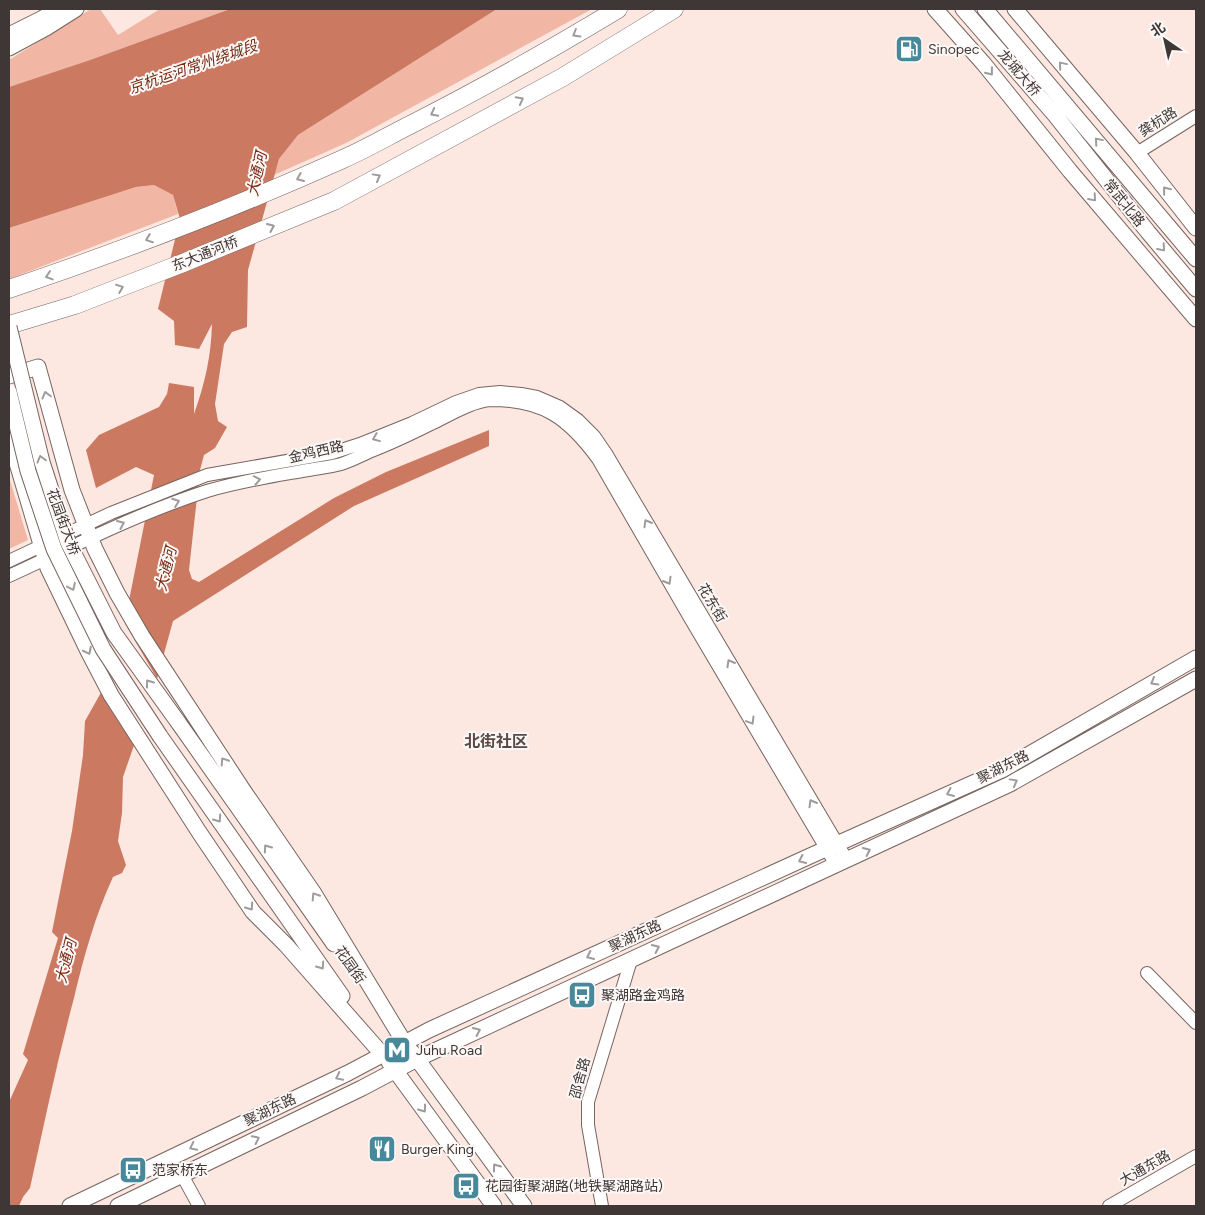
<svg xmlns="http://www.w3.org/2000/svg" width="1205" height="1215" viewBox="0 0 1205 1215" font-family="Figtree,'Noto Sans SC',sans-serif">
<style>
.green{fill:#f1b6a4}
.water{fill:#cc7961}
.pier{fill:#fce7e1}
.lines{fill:none;stroke-linecap:round;stroke-linejoin:round}
.minor-casing{stroke:#776560;stroke-width:14}
.major-casing{stroke:#776560;stroke-width:17}
.highway-casing{stroke:#776560;stroke-width:19}
.minor{stroke:#fff;stroke-width:12}
.major{stroke:#fff;stroke-width:15}
.highway{stroke:#fff;stroke-width:18}
.major-bridge-casing{stroke:#776560;stroke-width:17;stroke-linecap:butt}
.major-bridge{stroke:#fff;stroke-width:15}
.oneway{stroke:#9f9b9a}
.labels{text-anchor:middle;dominant-baseline:central;stroke-width:4;stroke-linejoin:round;paint-order:stroke}
.poi-label{font-size:14px;fill:#3f3735;stroke:#fcf8f7;text-anchor:start}
.street-label{font-size:14px;fill:#3f3735;stroke:#fcf8f7}
.water-label{font-size:15px;font-style:italic;fill:#772b14;stroke:#fcf8f7}
.quarter-label{font-size:16px;font-weight:bold;fill:#5a4944;stroke:#fcf8f7}
</style>
<rect width="100%" height="100%" fill="#fce7e1"/>
<!-- green -->
<path class="green" d="M91 9H100L118 35 160 9H230L90 60 9 87V60Z
M497 9H592L346 143 274 175 279 159 298 135Z
M154 185 173 195 178 214 9 279V228L136 187Z
M9 477 28 540 9 549Z"/>
<!-- water -->
<path class="water" d="M230 9H497L298 135 279 159 248 270 247 327 232 332 224 344 215 404 218 421 227 427 215 448 204 455 200 470 189 570 192 579 199 582 334 498 386 472 489 430V446L354 506 173 621 157 679 123 777 122 813 118 841 126 865 122 873 113 877C95 916 84 956 74 998 57 1061 44 1125 30 1188L23 1197 19 1206H9V1102L28 1060 23 1054 58 938 52 932 72 831 83 755 85 721 116 666 154 475 136 467 96 488 86 450 99 435 159 407 167 394 169 383 194 387V414C205 383 211 357 212 324L199 349 175 345 174 321 158 309 180 219 173 195 154 185 136 187 9 228V87L90 60Z"/>
<!-- pier -->
<path class="pier" d="M123 620 159 682 139 740 104 682 114 665Z"/>
<g class="lines">
<!-- minor casing -->
<g class="minor-casing">
<path id="minor" d="M1137 153 1196 116
M9 561 111 513 207 475 332 453 360 444 412 423 456 402 479 394 500 392 521 394 537 397 560 407 578 420 594 436 607 455 847 860
M9 576C74 546 139 513 207 491 240 481 274 476 308 470 319 468 330 467 341 464 351 461 360 456 369 452 390 444 411 434 431 424 448 416 472 401 491 400 543 400 568 418 598 459L690 618 836 865
M1147 973 1196 1023
M182 1175 199 1206
M602 1206 588 1125V1102L631 960
M1109 1206 1196 1156"/>
</g>
<!-- major casing -->
<g class="major-casing">
<path id="major" d="M935 9 984 64 1070 171 1196 319
M963 9 1055 115 1148 232 1196 289
M985 9 1196 259
M1015 9 1137 153 1196 228
M9 35 43 18 57 9
M9 48 46 28 76 9
M9 376 38 367 72 490 95 549 117 593 142 636 243 790 313 892 404 1042
M9 436 48 568 88 651 111 695 199 832 253 912 286 945 382 1054
M178 722 334 944
M160 736 342 996
M412 1052 524 1206
M389 1062 494 1206
M70 1206 348 1073 429 1030 810 856 1002 770 1196 658
M118 1206 362 1088 417 1059 1010 784 1196 679"/>
</g>
<!-- highway casing -->
<g class="highway-casing">
<path id="highway" d="M9 289C122 251 234 208 343 159 366 149 388 136 410 125 481 89 550 50 618 9
M9 325 75 305 183 263 334 201 563 77 674 9"/>
</g>
<!-- minor -->
<use href="#minor" class="minor"/>
<!-- major -->
<use href="#major" class="major"/>
<!-- highway -->
<use href="#highway" class="highway"/>
<!-- major-bridge casing -->
<g class="major-bridge-casing">
<path id="major-bridge" d="M9 327 42 462 68 542 114 633 178 722
M9 392 28 471 54 549 103 649 160 736"/>
</g>
<!-- major-bridge -->
<use href="#major-bridge" class="major-bridge"/>
</g>
<!-- one-way arrows -->
<defs><path id="oneway-chevron" d="M-2-3.5L2.5 0L-2 3.5" fill="none" stroke-width="1.6" stroke-linecap="round" stroke-linejoin="round" transform="scale(1.25)"/></defs>
<g class="oneway">
<use href="#oneway-chevron" transform="translate(576 34) rotate(149)"/>
<use href="#oneway-chevron" transform="translate(1062 65) rotate(-130)"/>
<use href="#oneway-chevron" transform="translate(990 72) rotate(52)"/>
<use href="#oneway-chevron" transform="translate(520 100) rotate(-28)"/>
<use href="#oneway-chevron" transform="translate(434 113) rotate(153)"/>
<use href="#oneway-chevron" transform="translate(1098 141) rotate(-130)"/>
<use href="#oneway-chevron" transform="translate(377 177) rotate(-29)"/>
<use href="#oneway-chevron" transform="translate(300 178) rotate(157)"/>
<use href="#oneway-chevron" transform="translate(1166 190) rotate(-129)"/>
<use href="#oneway-chevron" transform="translate(1093 198) rotate(49)"/>
<use href="#oneway-chevron" transform="translate(271 227) rotate(-23)"/>
<use href="#oneway-chevron" transform="translate(149 239) rotate(159)"/>
<use href="#oneway-chevron" transform="translate(1162 248) rotate(49)"/>
<use href="#oneway-chevron" transform="translate(49 276) rotate(162)"/>
<use href="#oneway-chevron" transform="translate(120 288) rotate(-21)"/>
<use href="#oneway-chevron" transform="translate(46 395) rotate(-105)"/>
<use href="#oneway-chevron" transform="translate(376 438) rotate(158)"/>
<use href="#oneway-chevron" transform="translate(41 459) rotate(-105)"/>
<use href="#oneway-chevron" transform="translate(257 480) rotate(-11)"/>
<use href="#oneway-chevron" transform="translate(176 502) rotate(-20)"/>
<use href="#oneway-chevron" transform="translate(647 523) rotate(-120)"/>
<use href="#oneway-chevron" transform="translate(121 524) rotate(-23)"/>
<use href="#oneway-chevron" transform="translate(668 581) rotate(60)"/>
<use href="#oneway-chevron" transform="translate(72 587) rotate(65)"/>
<use href="#oneway-chevron" transform="translate(88 651) rotate(63)"/>
<use href="#oneway-chevron" transform="translate(730 663) rotate(-120)"/>
<use href="#oneway-chevron" transform="translate(1154 682) rotate(150)"/>
<use href="#oneway-chevron" transform="translate(149 683) rotate(-126)"/>
<use href="#oneway-chevron" transform="translate(751 721) rotate(59)"/>
<use href="#oneway-chevron" transform="translate(224 761) rotate(-123)"/>
<use href="#oneway-chevron" transform="translate(1014 782) rotate(-29)"/>
<use href="#oneway-chevron" transform="translate(950 793) rotate(156)"/>
<use href="#oneway-chevron" transform="translate(812 803) rotate(-120)"/>
<use href="#oneway-chevron" transform="translate(218 819) rotate(55)"/>
<use href="#oneway-chevron" transform="translate(267 848) rotate(-125)"/>
<use href="#oneway-chevron" transform="translate(867 851) rotate(-25)"/>
<use href="#oneway-chevron" transform="translate(802 860) rotate(155)"/>
<use href="#oneway-chevron" transform="translate(315 896) rotate(-123)"/>
<use href="#oneway-chevron" transform="translate(250 907) rotate(55)"/>
<use href="#oneway-chevron" transform="translate(656 948) rotate(-25)"/>
<use href="#oneway-chevron" transform="translate(590 956) rotate(155)"/>
<use href="#oneway-chevron" transform="translate(321 966) rotate(55)"/>
<use href="#oneway-chevron" transform="translate(477 1031) rotate(-25)"/>
<use href="#oneway-chevron" transform="translate(339 1077) rotate(154)"/>
<use href="#oneway-chevron" transform="translate(423 1109) rotate(54)"/>
<use href="#oneway-chevron" transform="translate(256 1139) rotate(-26)"/>
<use href="#oneway-chevron" transform="translate(193 1147) rotate(154)"/>
<use href="#oneway-chevron" transform="translate(496 1167) rotate(-126)"/>
</g>
<!-- icons -->
<defs>
<g id="fuel-square" transform="scale(1.4375)"><rect x="-9" y="-9" width="18" height="18" rx="4" fill="#47899a" stroke="#fcf8f7"/><path d="M-5.5-6h7V0h2V4h1.3V-2.5L3-4.5l.8-.8L6-3V5H2.5V1h-1V6h-7ZM-4.2-4.7v3.2H.2V-4.7Z" fill="#fff"/></g>
<g id="bus-square" transform="scale(1.4375)"><rect x="-9" y="-9" width="18" height="18" rx="4" fill="#47899a" stroke="#fcf8f7"/><path d="M-5-6H5V4H4V6H2V4H-2V6H-4V4H-5ZM-3.5-4V0h7V-4ZM-3.5 1.2v1.5H-2V1.2ZM2 1.2v1.5H3.5V1.2Z" fill="#fff"/></g>
<g id="metro-square" transform="scale(1.4375)"><rect x="-9" y="-9" width="18" height="18" rx="4" fill="#47899a" stroke="#fcf8f7"/><path d="M-5.5 5V-5H-3L0 0L3-5H5.5V5H3V-.5L0 4L-3-.5V5Z" fill="#fff"/></g>
<g id="restaurant-square" transform="scale(1.4375)"><rect x="-9" y="-9" width="18" height="18" rx="4" fill="#47899a" stroke="#fcf8f7"/><path d="M-5-6h1v4h1v-4h1v4h1v-4h1v5L-1.5 .5V6h-2V.5L-5-1ZM5-6V6H3V1.5H1.5Q1.5-4 5-6Z" fill="#fff"/></g>
</defs>
<g fill-rule="evenodd">
<use href="#fuel-square" x="909" y="49"/>
<use href="#bus-square" x="582" y="995"/>
<use href="#metro-square" x="397" y="1050"/>
<use href="#restaurant-square" x="382" y="1149"/>
<use href="#bus-square" x="133" y="1170"/>
<use href="#bus-square" x="466" y="1186"/>
</g>
<g class="labels">
<!-- poi labels -->
<g class="poi-label">
<text x="928" y="49">Sinopec</text>
<text x="601" y="995">聚湖路金鸡路</text>
<text x="416" y="1050">Juhu Road</text>
<text x="401" y="1149">Burger King</text>
<text x="152" y="1170">范家桥东</text>
<text x="485" y="1186">花园街聚湖路(地铁聚湖路站)</text>
</g>
<!-- street labels -->
<g class="street-label">
<text transform="translate(1019 73) rotate(49)">龙城大桥</text>
<text transform="translate(1158 122) rotate(-32)">龚杭路</text>
<text transform="translate(1124 203) rotate(51)">常武北路</text>
<text transform="translate(205 254) rotate(-22)">东大通河桥</text>
<text transform="translate(316 452) rotate(-13)">金鸡西路</text>
<text transform="translate(63 522) rotate(70)">花园街大桥</text>
<text transform="translate(712 603) rotate(59)">花东街</text>
<text transform="translate(1003 767) rotate(-27)">聚湖东路</text>
<text transform="translate(635 936) rotate(-25)">聚湖东路</text>
<text transform="translate(350 965) rotate(55)">花园街</text>
<text transform="translate(580 1078) rotate(-75)">邵舍路</text>
<text transform="translate(270 1110) rotate(-26)">聚湖东路</text>
<text transform="translate(1145 1168) rotate(-30)">大通东路</text>
</g>
<!-- water labels -->
<g class="water-label">
<text transform="translate(193 67) rotate(-19)">京杭运河常州绕城段</text>
<text transform="translate(257 174) rotate(-78)">大通河</text>
<text transform="translate(166 569) rotate(-76)">大通河</text>
<text transform="translate(66 961) rotate(-76)">大通河</text>
</g>
<!-- quarter labels -->
<g class="quarter-label">
<text x="496" y="741">北街社区</text>
</g>
</g>
<!-- border -->
<rect width="1205" height="1215" fill="none" stroke="#3f3735" stroke-width="20"/>
<!-- north arrow -->
<g transform="translate(1165 40) rotate(326)" stroke="#fcf8f7" stroke-width="4" paint-order="stroke">
<path d="M0-4L9 19L0 12L-9 19Z" fill="#3f3735"/>
<text y="-8" font-size="14" font-weight="bold" text-anchor="middle" fill="#3f3735">北</text>
</g>
</svg>
